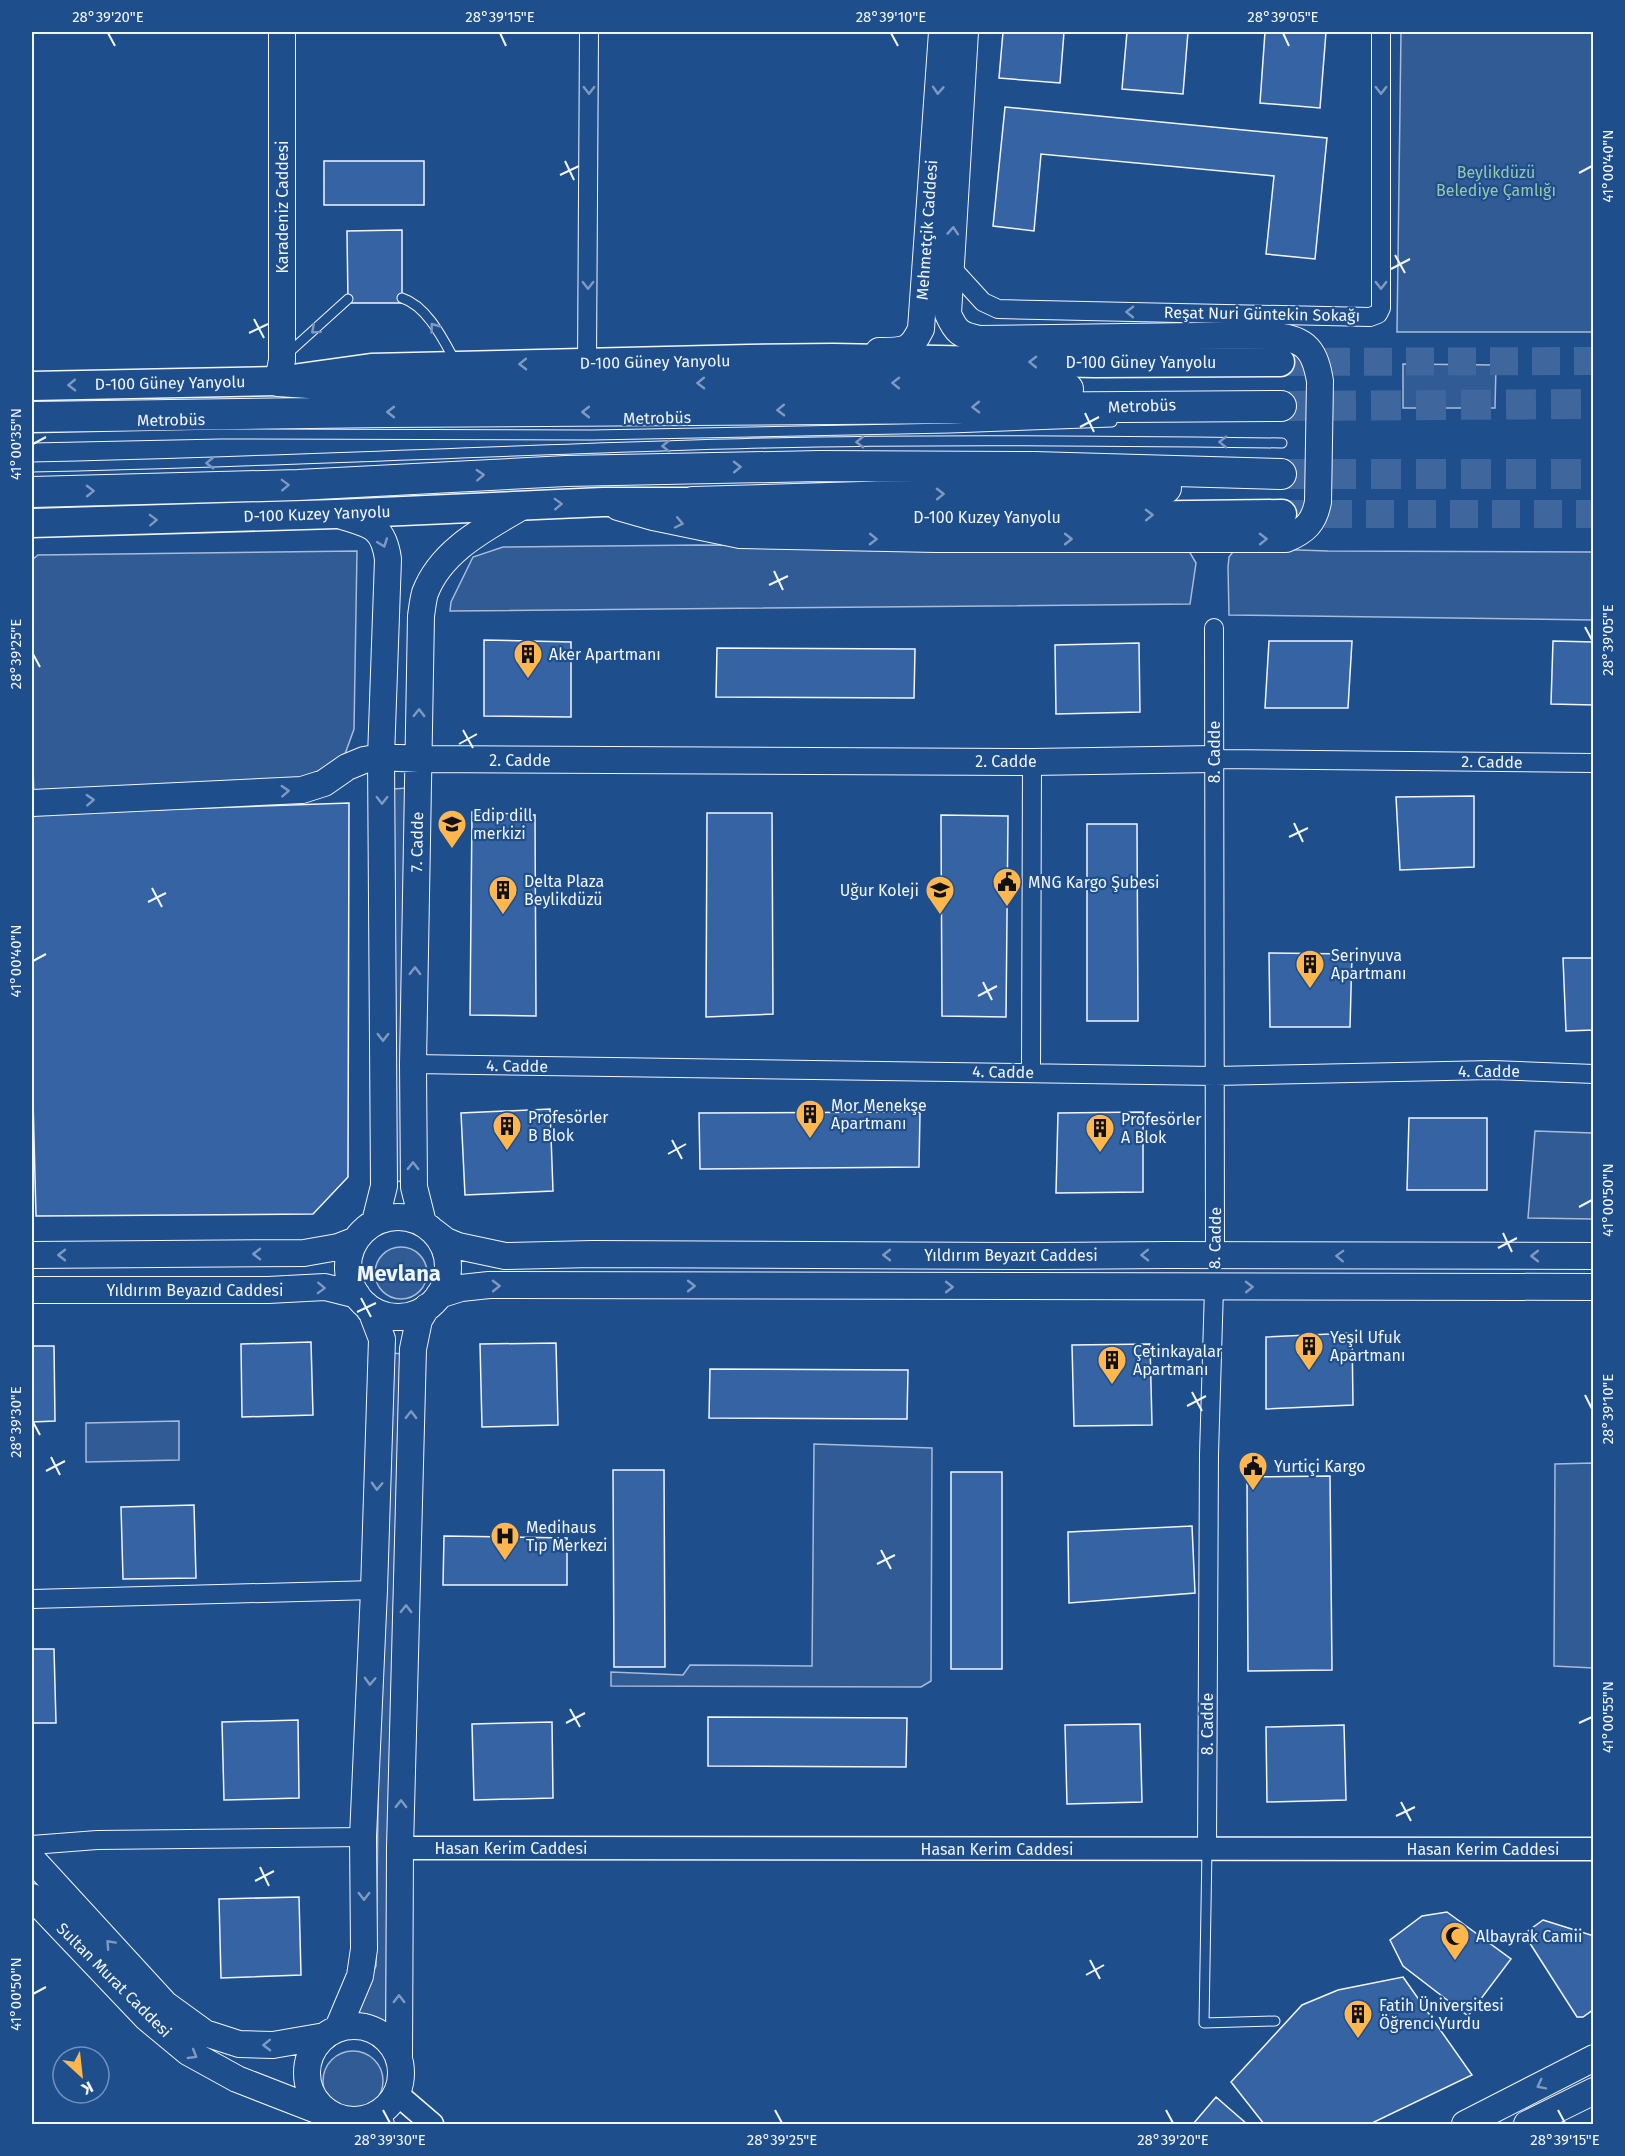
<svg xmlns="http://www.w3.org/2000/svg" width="1625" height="2156" viewBox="0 0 1625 2156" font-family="'Fira Sans',sans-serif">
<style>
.built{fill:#305b95;stroke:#a8bbd7;stroke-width:1.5}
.building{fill:#3563a3;stroke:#f2f6ff;stroke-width:1.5}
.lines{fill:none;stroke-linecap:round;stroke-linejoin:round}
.primary-tunnel{stroke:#3f679d;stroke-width:28;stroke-dasharray:28 14;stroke-linecap:butt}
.trunk-tunnel{stroke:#3f679d;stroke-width:30;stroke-dasharray:30 15;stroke-linecap:butt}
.service-casing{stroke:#f2f6ff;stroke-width:11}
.minor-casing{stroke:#f2f6ff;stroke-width:20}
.tertiary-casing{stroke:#f2f6ff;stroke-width:25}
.secondary-casing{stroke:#f2f6ff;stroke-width:28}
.primary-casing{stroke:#f2f6ff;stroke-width:31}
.trunk-casing{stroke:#f2f6ff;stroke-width:32}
.service{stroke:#1f4e8c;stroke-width:9}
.minor{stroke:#1f4e8c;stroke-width:18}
.tertiary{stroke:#1f4e8c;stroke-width:22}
.secondary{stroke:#1f4e8c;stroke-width:26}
.primary{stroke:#1f4e8c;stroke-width:28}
.trunk{stroke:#1f4e8c;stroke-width:30}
.oneway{stroke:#7e9ac0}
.ticks{fill:none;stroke:#f2f6ff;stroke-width:2}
.labels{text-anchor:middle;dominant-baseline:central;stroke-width:4.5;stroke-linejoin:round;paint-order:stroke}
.park-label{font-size:16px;fill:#97c8a6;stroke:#1f4e8c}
.street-label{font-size:16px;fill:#f2f6ff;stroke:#1f4e8c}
.poi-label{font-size:16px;fill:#f2f6ff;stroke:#1f4e8c;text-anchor:start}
.district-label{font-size:22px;font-weight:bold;fill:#f2f6ff;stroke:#1f4e8c}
.neatline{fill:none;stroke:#f2f6ff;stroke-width:2}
.ticks-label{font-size:15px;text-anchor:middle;fill:#f2f6ff}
</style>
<rect width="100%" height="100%" fill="#1f4e8c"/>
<!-- built -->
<path class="built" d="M1401 32H1593V332H1397Z
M1403 364 1496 365 1495 408H1403Z
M700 545 1159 549 1189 551 1196 563 1190 604 450 611 451 602 473 557 503 547Z
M1236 548 1328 551 1593 552V620L1229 615 1228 567 1229 557Z
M357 551 354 729 345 754 319 778 34 797 32 736V560L38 555Z
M406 788V1182L395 1181 394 789Z
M1535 1131 1593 1133V1219L1528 1218Z
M375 1273a26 26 0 1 1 52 0a26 26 0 1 1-52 0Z
M392 1353 402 1354 386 2025 372 2018 351 2016 376 1966 382 1511Z
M179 1421V1460L86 1462V1423Z
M814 1444 932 1448 931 1681 921 1687 611 1686V1672L683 1675 690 1665 812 1666Z
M1593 1463V1668L1554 1666 1555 1464Z
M323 2081a30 30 0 1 1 60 0a30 30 0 1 1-60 0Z"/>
<!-- building -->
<path class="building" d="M1003 32H1064L1060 83 999 78Z
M1127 32H1188L1183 94 1122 89Z
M1265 32H1326L1320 108 1260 103Z
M1005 107 1327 138 1315 259 1266 254 1274 176 1041 154 1034 231 993 226Z
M324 161H424V205H324Z
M402 230V303H348L347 231Z
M484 640 571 642V717L484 716Z
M1269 641H1352L1348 708H1265Z
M1553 641 1594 642V705L1551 704Z
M1139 643 1140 712 1056 714 1055 645Z
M717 648 915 649 914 698 716 697Z
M1474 796V867L1400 870 1396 797Z
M349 803 348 1177 313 1214 36 1216 32 1060V814Z
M472 812 535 815 536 1016 470 1015Z
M707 813H772L773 1014 706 1017Z
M941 815 1008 816 1006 1017 942 1016Z
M1087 824H1137L1138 1021H1087Z
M1269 953 1352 954 1350 1027H1270Z
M1563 958H1594V1030L1566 1031Z
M550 1109 553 1191 465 1195 461 1113Z
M920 1112 919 1167 700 1169 699 1113Z
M1143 1112V1192L1056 1193 1058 1113Z
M1409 1118H1487V1190H1407Z
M1352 1333 1353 1405 1266 1409V1337Z
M311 1342 313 1415 242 1417 241 1344Z
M556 1343 558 1425 482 1427 480 1344Z
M1150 1344 1152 1425 1074 1426 1072 1345Z
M32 1346H54L55 1421 32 1422Z
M710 1369 908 1370 907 1419 709 1418Z
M613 1470H664L665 1667H614Z
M951 1472H1002V1669H951Z
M1330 1476 1332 1670 1248 1671 1247 1477Z
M194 1505 196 1578 123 1579 121 1507Z
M1192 1526 1195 1593 1069 1603 1068 1532Z
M444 1536 567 1538V1585H443Z
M32 1649H54L56 1723H32Z
M708 1717 907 1718 906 1767 708 1766Z
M298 1720 299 1798 224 1800 222 1722Z
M552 1722 553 1798 474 1800 472 1724Z
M1140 1724 1142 1802 1067 1804 1065 1725Z
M1344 1725 1346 1800 1267 1802 1266 1727Z
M299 1897 301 1975 221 1978 219 1899Z
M1447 1912 1511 1959 1468 2016 1403 1966 1390 1940 1422 1916Z
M1543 1920 1594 1936V2009L1583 2017H1577L1524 1934Z
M1403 1977 1472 2075 1370 2124H1264L1231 2082 1302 2005 1338 1990Z
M1216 2097 1247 2124H1193Z"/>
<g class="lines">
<!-- primary-tunnel -->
<path class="primary-tunnel" d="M1280 362 1594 361
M1282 514H1594"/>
<!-- trunk-tunnel -->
<path class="trunk-tunnel" d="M1281 406 1594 404
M1281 474H1594"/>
<!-- service casing -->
<g class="service-casing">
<path id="service" d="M402 298C427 306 443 339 455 361
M285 356 348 299
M32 438 220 434 592 435 950 428 1112 422
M32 467C277 462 521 449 767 443 938 439 1110 441 1282 443
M1207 1849 1204 2023 1275 2021"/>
</g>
<!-- minor casing -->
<g class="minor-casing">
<path id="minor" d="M951 267 983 302 998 309 1370 317 1378 314 1381 308V32
M587 364 589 32
M1214 628 1215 1255
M1214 759 1594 763
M413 1064 1215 1076 1492 1070 1594 1074
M1031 1072 1032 762
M32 1599 374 1590
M32 1845 97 1840 363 1837
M1207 1849 1209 1454 1214 1288
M380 2112 385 2124"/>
</g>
<!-- tertiary casing -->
<g class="tertiary-casing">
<path id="tertiary" d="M400 1848 1594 1849
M397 2094 432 2124"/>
</g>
<!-- secondary casing -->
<g class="secondary-casing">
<path id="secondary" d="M879 351C904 351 910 352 921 329L942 32
M278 381 282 360V32
M618 507 653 517 740 535 936 539H1286C1305 531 1314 523 1318 502L1320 381C1314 345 1303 339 1269 335L979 339C960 335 956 332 948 314L965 32
M339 515C369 525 383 524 388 559L381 757 384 1186 375 1222
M32 803 302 790 324 783 347 767 364 760 381 757 419 759 1032 762 1214 759
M348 1267a50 50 0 1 1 100 0a50 50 0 1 1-100 0Z
M423 1223 414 1187 413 1064 421 616C422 609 423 600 425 593 441 550 486 528 523 506
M433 1231 446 1241 458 1246 505 1256 592 1254 1044 1256 1168 1255 1594 1256
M32 1255 304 1253 338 1247 356 1240
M32 1290H268L325 1287 357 1295
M439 1295 461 1288 489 1285 1594 1287
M32 1859 165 2004 205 2033 239 2044 273 2045 325 2036
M32 1897 147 2018 188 2052 237 2079 332 2116
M307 2073a47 47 0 1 1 94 0a47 47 0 1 1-94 0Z
M338 2028 360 1976 364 1949 363 1837 374 1590 382 1339 372 1313 366 1305
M399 2058 400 1848 413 1349 419 1320 427 1307
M1465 2124 1594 2058
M1527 2124 1594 2091"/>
</g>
<!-- primary casing -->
<g class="primary-casing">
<path id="primary" d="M32 386 278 381 371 368 749 359 833 358 1095 363 1280 362
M32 523 336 514 603 502H693L773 514 815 516 1026 517 1282 514"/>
</g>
<!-- trunk casing -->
<g class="trunk-casing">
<path id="trunk" d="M278 381 353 386 782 382 1029 386 1068 389
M32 417 387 412 1281 406
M32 492 298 485 566 471 820 466 1034 467 1281 474
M693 502 1166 488"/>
</g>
<!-- service -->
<use href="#service" class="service"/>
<!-- minor -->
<use href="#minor" class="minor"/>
<!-- tertiary -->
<use href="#tertiary" class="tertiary"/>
<!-- secondary -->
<use href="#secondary" class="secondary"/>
<!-- primary -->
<use href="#primary" class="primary"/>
<!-- trunk -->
<use href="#trunk" class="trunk"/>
</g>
<!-- one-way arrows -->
<defs><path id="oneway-chevron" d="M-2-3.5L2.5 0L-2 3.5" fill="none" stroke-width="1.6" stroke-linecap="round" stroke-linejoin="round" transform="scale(1.5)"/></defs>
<g class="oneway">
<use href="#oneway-chevron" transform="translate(589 90) rotate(90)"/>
<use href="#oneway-chevron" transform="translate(938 90) rotate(94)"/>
<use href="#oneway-chevron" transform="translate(1381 90) rotate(90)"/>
<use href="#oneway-chevron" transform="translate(953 231) rotate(-86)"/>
<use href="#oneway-chevron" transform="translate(588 285) rotate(90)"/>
<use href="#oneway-chevron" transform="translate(1381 285) rotate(90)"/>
<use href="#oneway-chevron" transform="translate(1130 312) rotate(-179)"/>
<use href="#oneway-chevron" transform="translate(434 327) rotate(-127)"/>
<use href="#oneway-chevron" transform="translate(315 330) rotate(138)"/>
<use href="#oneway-chevron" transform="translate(1033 362) rotate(-179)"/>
<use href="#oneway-chevron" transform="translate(523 364) rotate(179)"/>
<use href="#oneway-chevron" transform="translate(701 383) rotate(179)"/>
<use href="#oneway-chevron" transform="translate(896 383) rotate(-179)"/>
<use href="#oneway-chevron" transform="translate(72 385) rotate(179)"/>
<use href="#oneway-chevron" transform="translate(976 407) rotate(179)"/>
<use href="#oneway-chevron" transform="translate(781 410) rotate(179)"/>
<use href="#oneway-chevron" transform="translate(391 412) rotate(180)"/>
<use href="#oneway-chevron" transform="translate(586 412) rotate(-180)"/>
<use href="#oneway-chevron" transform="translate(860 442) rotate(179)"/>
<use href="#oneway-chevron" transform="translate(1223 442) rotate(-179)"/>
<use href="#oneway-chevron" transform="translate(666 446) rotate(179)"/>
<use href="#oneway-chevron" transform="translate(210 463) rotate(179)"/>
<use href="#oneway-chevron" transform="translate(737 467) rotate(-1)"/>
<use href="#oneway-chevron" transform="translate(480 475) rotate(-3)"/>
<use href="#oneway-chevron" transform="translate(285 485) rotate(-2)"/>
<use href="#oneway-chevron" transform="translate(90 491) rotate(-1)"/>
<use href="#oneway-chevron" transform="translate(940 494) rotate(-1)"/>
<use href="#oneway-chevron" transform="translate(558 504) rotate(-2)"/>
<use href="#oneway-chevron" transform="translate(1149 515) rotate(-1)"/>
<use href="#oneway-chevron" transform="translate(153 520) rotate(-2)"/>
<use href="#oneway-chevron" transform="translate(679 523) rotate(12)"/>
<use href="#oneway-chevron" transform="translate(873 539) rotate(1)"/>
<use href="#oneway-chevron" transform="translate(1068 539)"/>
<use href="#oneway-chevron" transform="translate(1263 539) rotate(-1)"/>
<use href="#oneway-chevron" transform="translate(383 543) rotate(70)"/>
<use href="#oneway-chevron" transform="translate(419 713) rotate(-89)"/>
<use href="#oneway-chevron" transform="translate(285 791) rotate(-3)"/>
<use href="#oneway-chevron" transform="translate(90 800) rotate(-3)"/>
<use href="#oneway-chevron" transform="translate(382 800) rotate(90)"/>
<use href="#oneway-chevron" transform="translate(415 971) rotate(-89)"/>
<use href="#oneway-chevron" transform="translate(383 1037) rotate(90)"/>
<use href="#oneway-chevron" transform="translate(413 1166) rotate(-90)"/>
<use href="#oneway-chevron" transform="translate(257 1254) rotate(180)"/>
<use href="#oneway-chevron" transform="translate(62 1255) rotate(180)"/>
<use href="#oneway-chevron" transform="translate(887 1255) rotate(-180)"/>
<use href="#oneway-chevron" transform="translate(1145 1255) rotate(179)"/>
<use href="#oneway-chevron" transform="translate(1340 1256) rotate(-178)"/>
<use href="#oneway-chevron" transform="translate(1535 1256) rotate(180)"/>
<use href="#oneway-chevron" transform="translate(496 1286) rotate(-1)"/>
<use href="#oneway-chevron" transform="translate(691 1286)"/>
<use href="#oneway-chevron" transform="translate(949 1287)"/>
<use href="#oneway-chevron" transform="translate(1249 1287) rotate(-1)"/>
<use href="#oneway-chevron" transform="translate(321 1288) rotate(2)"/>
<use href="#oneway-chevron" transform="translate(411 1415) rotate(-89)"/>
<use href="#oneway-chevron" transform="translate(377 1486) rotate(92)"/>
<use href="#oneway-chevron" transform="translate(406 1609) rotate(-89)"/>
<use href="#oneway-chevron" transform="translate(370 1681) rotate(92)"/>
<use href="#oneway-chevron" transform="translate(401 1804) rotate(-89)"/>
<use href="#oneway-chevron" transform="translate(364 1896) rotate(90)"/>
<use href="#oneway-chevron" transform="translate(110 1944) rotate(-133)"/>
<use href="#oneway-chevron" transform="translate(399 1999) rotate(-90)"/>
<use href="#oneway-chevron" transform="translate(267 2045) rotate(179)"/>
<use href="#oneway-chevron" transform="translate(193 2055) rotate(31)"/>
<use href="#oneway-chevron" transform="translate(1541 2085) rotate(153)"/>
</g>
<!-- ticks -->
<path class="ticks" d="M108 33 115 46M500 33 506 46M891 33 898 46M1283 33 1289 46M565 161 574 180M1579 173 1592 166M560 175 579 166M1395 255 1405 273M1391 269 1410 259M254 319 264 338M249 333 268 324M1085 413 1094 432M1080 427 1099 417M33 444 46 437M774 571 783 590M769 585 788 576M1585 627 1592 640M33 654 40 667M463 730 473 748M459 744 477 734M1294 823 1303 842M1289 837 1308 828M152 888 162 907M148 902 166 893M33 961 46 954M983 982 992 1000M978 996 997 986M672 1140 682 1159M668 1154 686 1144M1579 1207 1592 1200M1503 1233 1512 1252M1498 1248 1517 1238M361 1298 371 1317M357 1312 376 1303M1192 1392 1202 1411M1585 1395 1592 1409M1187 1406 1206 1396M33 1422 40 1435M51 1457 60 1475M46 1471 65 1461M881 1550 891 1569M877 1564 895 1555M570 1709 580 1727M566 1723 585 1713M1579 1723 1592 1717M1401 1802 1411 1821M1396 1816 1415 1807M260 1867 269 1886M255 1881 274 1871M1090 1960 1100 1979M1086 1975 1104 1965M33 1994 46 1987M383 2110 390 2123M775 2110 782 2123M1166 2110 1173 2123M1558 2110 1565 2123"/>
<!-- icons -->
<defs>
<g id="building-pin" transform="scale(1.5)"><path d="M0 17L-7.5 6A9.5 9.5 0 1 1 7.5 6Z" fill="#ffb74d" stroke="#1f4e8c"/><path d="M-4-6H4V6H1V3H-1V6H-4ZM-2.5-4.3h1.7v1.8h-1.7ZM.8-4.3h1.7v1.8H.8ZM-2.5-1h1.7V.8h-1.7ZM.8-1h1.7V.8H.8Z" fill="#111"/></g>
<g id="school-pin" transform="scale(1.5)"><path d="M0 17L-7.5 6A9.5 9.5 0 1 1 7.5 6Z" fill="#ffb74d" stroke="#1f4e8c"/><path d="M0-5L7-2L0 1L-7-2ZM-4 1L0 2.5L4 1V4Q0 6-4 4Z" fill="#111"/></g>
<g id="civic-pin" transform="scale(1.5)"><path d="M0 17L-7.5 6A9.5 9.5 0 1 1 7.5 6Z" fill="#ffb74d" stroke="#1f4e8c"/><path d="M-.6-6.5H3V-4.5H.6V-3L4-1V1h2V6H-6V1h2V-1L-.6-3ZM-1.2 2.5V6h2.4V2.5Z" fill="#111"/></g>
<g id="hospital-pin" transform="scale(1.5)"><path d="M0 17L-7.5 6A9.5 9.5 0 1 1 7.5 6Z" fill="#ffb74d" stroke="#1f4e8c"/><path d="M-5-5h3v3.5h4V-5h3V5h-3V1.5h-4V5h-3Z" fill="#111"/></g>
<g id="mosque-pin" transform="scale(1.5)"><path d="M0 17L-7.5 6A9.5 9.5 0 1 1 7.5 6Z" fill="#ffb74d" stroke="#1f4e8c"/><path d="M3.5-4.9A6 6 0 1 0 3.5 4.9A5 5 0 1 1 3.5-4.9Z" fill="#111"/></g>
</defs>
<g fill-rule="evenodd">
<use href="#building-pin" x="528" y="654"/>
<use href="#school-pin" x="452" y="824"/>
<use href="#civic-pin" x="1007" y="882"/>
<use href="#building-pin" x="503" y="890"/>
<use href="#school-pin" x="940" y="890"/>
<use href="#building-pin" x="1310" y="964"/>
<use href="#building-pin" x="810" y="1114"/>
<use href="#building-pin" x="507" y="1126"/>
<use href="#building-pin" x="1100" y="1128"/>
<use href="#building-pin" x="1309" y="1346"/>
<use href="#building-pin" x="1112" y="1360"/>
<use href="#civic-pin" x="1253" y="1466"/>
<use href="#hospital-pin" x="505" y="1536"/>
<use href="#mosque-pin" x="1455" y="1936"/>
<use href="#building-pin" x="1358" y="2014"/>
</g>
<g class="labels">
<!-- park labels -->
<g class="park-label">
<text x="1496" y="172">Beylikdüzü<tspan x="1496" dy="18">Belediye Çamlığı</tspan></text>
</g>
<!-- street labels -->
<g class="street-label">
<text transform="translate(282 207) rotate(-90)">Karadeniz Caddesi</text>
<text transform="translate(927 230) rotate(-86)">Mehmetçik Caddesi</text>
<text transform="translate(1262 314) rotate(1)">Reşat Nuri Güntekin Sokağı</text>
<text transform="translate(655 362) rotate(-1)">D-100 Güney Yanyolu</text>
<text x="1141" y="362">D-100 Güney Yanyolu</text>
<text transform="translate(170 383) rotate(-1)">D-100 Güney Yanyolu</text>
<text transform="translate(1142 406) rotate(-2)">Metrobüs</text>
<text transform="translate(657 418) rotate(-1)">Metrobüs</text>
<text transform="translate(171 420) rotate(-1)">Metrobüs</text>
<text transform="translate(317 514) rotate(-2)">D-100 Kuzey Yanyolu</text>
<text x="987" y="517">D-100 Kuzey Yanyolu</text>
<text transform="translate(1214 752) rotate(-90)">8. Cadde</text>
<text x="520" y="760">2. Cadde</text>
<text x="1006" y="761">2. Cadde</text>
<text transform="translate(1492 762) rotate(1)">2. Cadde</text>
<text transform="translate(417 842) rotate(-89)">7. Cadde</text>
<text transform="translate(517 1066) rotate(1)">4. Cadde</text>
<text x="1489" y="1071">4. Cadde</text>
<text transform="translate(1003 1072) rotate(1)">4. Cadde</text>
<text transform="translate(1215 1238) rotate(-89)">8. Cadde</text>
<text x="1011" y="1255">Yıldırım Beyazıt Caddesi</text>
<text x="195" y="1290">Yıldırım Beyazıd Caddesi</text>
<text transform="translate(1207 1724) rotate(-90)">8. Cadde</text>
<text x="511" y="1848">Hasan Kerim Caddesi</text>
<text x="997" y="1849">Hasan Kerim Caddesi</text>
<text x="1483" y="1849">Hasan Kerim Caddesi</text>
<text transform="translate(114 1980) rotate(45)">Sultan Murat Caddesi</text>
</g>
<!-- poi labels -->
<g class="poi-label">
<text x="549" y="654">Aker Apartmanı</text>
<text x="473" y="815">Edip dill<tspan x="473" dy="18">merkizi</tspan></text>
<text x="524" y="881">Delta Plaza<tspan x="524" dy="18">Beylikdüzü</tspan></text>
<text x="1028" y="882">MNG Kargo Şubesi</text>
<text x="919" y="890" text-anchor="end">Uğur Koleji</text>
<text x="1331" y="955">Serinyuva<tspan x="1331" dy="18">Apartmanı</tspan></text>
<text x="831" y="1105">Mor Menekşe<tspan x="831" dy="18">Apartmanı</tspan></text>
<text x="528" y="1117">Profesörler<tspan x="528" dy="18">B Blok</tspan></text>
<text x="1121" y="1119">Profesörler<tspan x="1121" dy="18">A Blok</tspan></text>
<text x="1330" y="1337">Yeşil Ufuk<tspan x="1330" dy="18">Apartmanı</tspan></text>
<text x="1133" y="1351">Çetinkayalar<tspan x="1133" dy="18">Apartmanı</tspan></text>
<text x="1274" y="1466">Yurtiçi Kargo</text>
<text x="526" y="1527">Medihaus<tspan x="526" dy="18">Tıp Merkezi</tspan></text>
<text x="1476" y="1936">Albayrak Camii</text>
<text x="1379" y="2005">Fatih Üniversitesi<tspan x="1379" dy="18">Öğrenci Yurdu</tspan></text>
</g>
<!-- district labels -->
<g class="district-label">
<text x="399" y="1273">Mevlana</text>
</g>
</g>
<!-- border -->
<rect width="1625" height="2156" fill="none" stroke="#1f4e8c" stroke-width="66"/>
<!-- north arrow -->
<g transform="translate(81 2075) rotate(153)"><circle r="28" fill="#1f4e8c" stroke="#7391ba" stroke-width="1.5"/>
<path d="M0-4.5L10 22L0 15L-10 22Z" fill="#ffb74d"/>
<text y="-9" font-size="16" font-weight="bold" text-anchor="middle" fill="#f2f6ff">K</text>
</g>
<rect x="33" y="33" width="1559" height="2090" class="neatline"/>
<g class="ticks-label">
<text x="108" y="22">28°39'20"E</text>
<text x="500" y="22">28°39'15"E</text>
<text x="891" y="22">28°39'10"E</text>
<text x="1283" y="22">28°39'05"E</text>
<text transform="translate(1608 166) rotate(-90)" y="5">41°00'40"N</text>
<text transform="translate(16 444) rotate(-90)" y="5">41°00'35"N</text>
<text transform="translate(1608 640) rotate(-90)" y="5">28°39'05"E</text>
<text transform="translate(16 654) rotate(-90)" y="5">28°39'25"E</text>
<text transform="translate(16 961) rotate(-90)" y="5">41°00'40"N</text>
<text transform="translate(1608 1200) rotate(-90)" y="5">41°00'50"N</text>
<text transform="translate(1608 1409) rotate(-90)" y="5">28°39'10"E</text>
<text transform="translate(16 1422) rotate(-90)" y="5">28°39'30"E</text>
<text transform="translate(1608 1717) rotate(-90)" y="5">41°00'55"N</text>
<text transform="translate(16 1994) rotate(-90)" y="5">41°00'50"N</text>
<text x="390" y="2145">28°39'30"E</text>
<text x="782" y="2145">28°39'25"E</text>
<text x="1173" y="2145">28°39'20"E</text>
<text x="1565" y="2145">28°39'15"E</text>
</g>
</svg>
